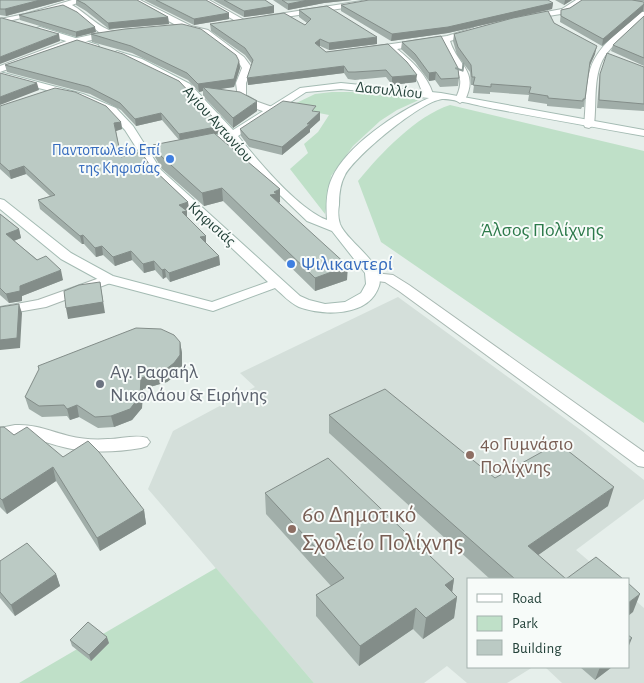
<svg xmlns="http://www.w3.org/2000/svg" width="644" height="683" viewBox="0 0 644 683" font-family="'Alegreya Sans',sans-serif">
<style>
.built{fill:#d4dfda}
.green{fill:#bfe0c8}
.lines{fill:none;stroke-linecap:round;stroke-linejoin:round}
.street-casing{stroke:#a8b8b2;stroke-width:2}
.secondary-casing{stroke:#a4bbb3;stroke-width:2}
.street{fill:#fff;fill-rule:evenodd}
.secondary{fill:#fff;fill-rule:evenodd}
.wall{fill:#a1aea9}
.shaded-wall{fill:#838d89}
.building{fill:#bbcac4;stroke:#838d89}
.oneway{stroke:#92a09c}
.shop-dot{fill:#3f7fe0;stroke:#f7fbf9;stroke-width:2}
.worship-dot{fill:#6b7280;stroke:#f7fbf9;stroke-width:2}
.education-dot{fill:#8d6e63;stroke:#f7fbf9;stroke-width:2}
.labels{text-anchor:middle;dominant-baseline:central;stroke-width:4;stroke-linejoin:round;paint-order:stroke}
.far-street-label{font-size:16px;fill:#24423a;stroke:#f7fbf9}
.far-shop-label{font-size:16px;fill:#366cbe;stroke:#f7fbf9;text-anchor:end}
.park-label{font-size:20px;fill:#2d7a4b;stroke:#f7fbf9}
.shop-label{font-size:20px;fill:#366cbe;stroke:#f7fbf9;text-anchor:start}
.worship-label{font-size:20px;fill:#5b616d;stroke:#f7fbf9;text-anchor:start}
.education-label{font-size:20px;fill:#785e54;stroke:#f7fbf9;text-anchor:start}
.near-education-label{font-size:24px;fill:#785e54;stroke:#f7fbf9;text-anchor:start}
</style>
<rect width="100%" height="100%" fill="#e6efeb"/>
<!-- built -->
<path class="built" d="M398 297 582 431 644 480V499L576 550 610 579H468V667H533L507 683H467L447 666 424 683H314L148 489 173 431 255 387 240 373Z
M628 594 644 608V683H562L545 667H628Z"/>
<!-- green -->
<path class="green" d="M332 92H371L419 100 397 110 380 121 353 146 331 176 325 214 290 169 308 153 304 144 318 132 329 115 288 107 315 94Z
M450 105 644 151V423L381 242 358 181C381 153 416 116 450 105Z
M216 568 314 683H19Z"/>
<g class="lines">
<!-- street casing -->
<g class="street-casing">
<path id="street" d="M72 0H85L72 5C85 12 101 30 114 31V35L78 43 0 72V66L72 39 100 33 79 16 64 8 0 23V19L25 14Z
M130 0H140L191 26 208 30 244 57 252 68 246 83V95L258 102 275 108V112C262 114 248 105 238 98L236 83 242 68 238 61 202 34 185 30Z
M199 0H209L246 21 239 23Z
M368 0H387L383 2 266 20 262 18 266 16Z
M576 0H586L567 13 530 19 526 17 530 15 562 9Z
M641 12H644V18C632 30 617 40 607 53 592 72 597 102 594 125L589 128 585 127 584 125C586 108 585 91 589 74 595 46 621 31 641 12Z
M473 28 477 31 476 33 450 41C458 66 479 71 465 100L460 103 455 100C470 70 449 68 442 42L397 49C412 61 427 75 433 94L428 97C421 95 421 86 417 80 410 68 398 60 389 50L371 53 367 50 371 47 447 36Z
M374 273 393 275 409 285 644 452V467L638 466 399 291 385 282 369 280 367 277Z
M108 275 115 279 113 282 46 307 0 315V307L38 300Z
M15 425C35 424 50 431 69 436 81 439 95 440 108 439 121 439 135 434 147 438L150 442 147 446 141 448C118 452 95 453 72 449 43 444 31 432 0 440V428Z"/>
</g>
<!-- secondary casing -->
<g class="secondary-casing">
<path id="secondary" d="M40 27 98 45 99 47 95 50 37 32V28Z
M117 51 142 59 190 84 233 130 300 88 341 83 441 93 644 130V136C594 127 544 118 495 109 484 107 451 98 442 99 420 102 355 156 345 175 340 184 339 195 339 205 338 210 338 218 340 224 347 242 386 264 379 286 369 317 324 316 299 307 290 303 283 295 275 288L213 311 103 282 61 259 0 209V199L4 200 71 253 113 276 212 302 268 282 153 174 125 130 108 112 77 98 0 78V72L83 94 116 108 133 126 161 170 300 296 309 300 325 304 345 302 361 293 366 284 365 273 332 231 307 221 255 171 229 139 201 146 197 145 196 143 197 141 225 133 184 88 136 63 114 56 113 54ZM341 89 429 98C397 112 346 146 332 178 326 191 326 206 327 220 298 209 258 161 238 136L306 92Z"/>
</g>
<!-- street -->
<use href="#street" class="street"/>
<!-- secondary -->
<use href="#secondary" class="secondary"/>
</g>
<!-- wall -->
<path class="wall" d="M0 0H65L6 16 0 15Z
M76 0H137L168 17 169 24 109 29 86 11 76 5Z
M144 0H206L229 19 194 25Z
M213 0H265L274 6V13L244 17Z
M273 0H352L324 3 288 10Z
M555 0H572L564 5Z
M582 0H644V1H638L644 2V11H643L602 46 560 22 561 10 570 8Z
M553 3 552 9 518 17 554 23 595 54 589 68 585 99 584 107H582L581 109 547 106V104L528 101 529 95 490 92V94L473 93 474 85H471L470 72 457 55 453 41 454 34 509 19 448 33 391 41 341 11V5Z
M299 10 377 44 329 50 320 46H319L326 52 388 44 416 82 392 85 386 77 355 80 348 79 344 73 248 85 252 64 245 55 211 31 210 24 305 25 307 23 299 17Z
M19 15 96 32 76 37 20 20Z
M644 16V66L611 51 613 45Z
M91 34 239 61 240 68 234 87 219 89 257 111 233 128 203 96V91L199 92 188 80 132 53 92 42Z
M77 40 221 126V133L215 134 280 189V202L279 203 347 280 315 291 223 201 204 206 162 169 155 157 153 145 179 140 162 120 136 126 121 110 90 94 7 72 5 65Z
M402 42 459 78 458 86 440 87 435 80 429 81 415 62 401 49Z
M644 67V111L597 108 599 81 600 74Z
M0 106 121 122 122 129 116 131 121 157 151 167 188 202 189 210 187 211V218L206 236V244L219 256 220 265 170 282 166 277 163 279 155 270 144 273 132 260 115 266 103 255 96 257 84 244H82L40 209 38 200 50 196 26 174 11 179 0 169Z
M316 112H320V120L310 129V132L282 155 249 147 241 136 240 129Z
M0 214 19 229 21 238 14 241 63 280 22 296V301L9 303 0 295Z
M180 342 182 353V366L176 375 167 382 143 389 142 408 132 420 114 427 98 428 79 417 70 420 67 416 42 417 29 409 25 397 39 370 38 366Z
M329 415 495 478 608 506 538 555 566 579H490L329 433Z
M0 427 14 435 63 457 144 510 146 524 100 551 56 481 7 514 0 507Z
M265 493 454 579 452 592 457 597 454 618 423 639 413 629 359 666 316 616V595L331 586 266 514Z
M0 561 56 574 60 586 15 616 0 598Z
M70 640 109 643 91 661 72 646Z
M580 667H612L595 680Z"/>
<!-- shaded-wall -->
<path class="shaded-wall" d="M40 0H65L6 16 5 9Z
M308 0H352L324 3 288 10V4Z
M565 0H572L564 5Z
M553 3 552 9 448 33 391 41 392 34Z
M644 4 643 11 602 46 603 39Z
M274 6V13L244 17V11Z
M229 13V19L194 25V19Z
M168 17 169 24 109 29 108 23Z
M95 27 96 32 76 37V32Z
M59 34 60 41 0 64V57Z
M377 37V44L329 50V43Z
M320 39V46L315 50V43Z
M597 46 595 54 588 69 590 62Z
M239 61 240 68 234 87 207 91 203 87V91L199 92 198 84Z
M344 66V73L248 85 247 78Z
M436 72 435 80 429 81V73Z
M417 75 416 82 392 85V77Z
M37 83 39 90 0 105V97Z
M257 101V111L233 128V118Z
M320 112V120L310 129V132L282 155V147Z
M161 113 162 120 136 126 135 119Z
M121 122 122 129 116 131 114 123Z
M221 126V133L180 142 179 134Z
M24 166 26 174 11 179 9 171Z
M222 188 223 201 204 206 202 193Z
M280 189V202L277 203 270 195 274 192Z
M188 202 189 210 187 211V219L182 212 179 205Z
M19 229 21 238 8 243 6 234Z
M83 235 84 244H82L80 236Z
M206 236V244L200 237Z
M102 246 103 255 96 257 95 248Z
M131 251 132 260 115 266 113 257Z
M219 256 220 265 170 282 169 273Z
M154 261 155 270 144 273 143 264Z
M348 266 347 280 315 291V278Z
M165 269 166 277 163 279 162 270Z
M61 270 63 280 22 296V301L9 303 6 294 20 286Z
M100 282 105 313 68 319 66 308Z
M19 304 22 313 20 348 0 350V340Z
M180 342 182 353V366L176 375 167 382 143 389 142 408 132 420 114 427 111 416 141 378Z
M77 405 79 417 70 420 67 409Z
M53 467 56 481 7 514 2 500Z
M614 487 608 506 524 565 528 546Z
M144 510 146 524 100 551 97 538Z
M56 574 60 586 15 616 11 605Z
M454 579 451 600 445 585Z
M640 594 633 612 628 616V603Z
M457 597 454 618 423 639 426 618Z
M416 608 413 629 359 666 360 646Z
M107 637 109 643 91 661 89 655Z
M632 638 628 648V641Z
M600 667H612L595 680Z"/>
<!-- building -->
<path class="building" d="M0 0H40L5 9H0Z
M77 0H137L168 17 108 23 85 4Z
M156 0H206L229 13 194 19Z
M224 0H265L274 6 244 11Z
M282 0H308L288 4Z
M369 0H548L553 3 448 27 392 34 341 5Z
M582 0H632L644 2V4L603 39 561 16V10L570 8Z
M63 5 77 12 95 27 76 32 19 15Z
M327 6 377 37 329 43 320 39 315 43 326 52 388 44 407 62 417 75 392 77 386 70 355 72H348L344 66 247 78 253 60 245 48 210 24 284 13 305 25 311 19 299 10Z
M548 11 554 23 597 46 590 62 585 99H583V101L548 98V96L529 93 531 87 491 84V87L473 85 475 77H472L471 65 458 47 454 34 513 18Z
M644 16V58L613 45Z
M0 18H2L59 34 0 57Z
M182 24 201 29 236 55 239 61 234 79 198 84 187 73 131 46 91 34 125 29Z
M441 36 458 68 459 78 441 79 436 72 429 73 415 54 402 42Z
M77 40 123 54 179 81 221 126 179 134 161 113 135 119 120 103 89 87 5 65Z
M607 53 644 67V104L599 100 600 74Z
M0 73 37 83 0 97Z
M203 87 240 92 257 101 233 118Z
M55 88 75 92 106 106 121 122 114 123 121 157 141 152 151 167 188 202 179 205 187 211 182 212 206 236 200 237 219 256 169 273 165 269 162 270 154 261 143 264 131 251 113 257 102 246 95 248 83 235 80 236 38 200 55 195 24 166 9 171 0 163V106Z
M283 101 316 106 312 111 320 112 307 124H310L282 147 249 139 240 129Z
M214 133 280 189 274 192 277 194 270 195 348 266 315 278 222 188 202 193 161 156 153 145Z
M0 214 19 229 6 234 37 260 46 256 61 270 20 286V291L6 294 0 288Z
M100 282 103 302 66 308 64 291 79 285Z
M19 304 17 338 0 340V307Z
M136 328 161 329 174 335 180 342V355L174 363 165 370 141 378 140 396 130 409 111 416 95 417 77 405 67 409 64 405 39 406 25 397 39 369 38 366Z
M385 389 495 478 558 443 614 487 528 546 566 579H515L329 415Z
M0 427H4L14 435 27 427 63 457 88 441 99 452 144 510 97 538 53 467 2 500 0 498Z
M328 458 454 579 445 585 457 597 426 618 416 608 360 646 316 595 344 578 265 493Z
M27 543 56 574 11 605 0 592V561Z
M596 557 623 579H566Z
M628 583 640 594 628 603Z
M88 622 107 637 89 655 70 640Z
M628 635 632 638 628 641Z"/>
<!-- one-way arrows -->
<defs><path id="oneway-chevron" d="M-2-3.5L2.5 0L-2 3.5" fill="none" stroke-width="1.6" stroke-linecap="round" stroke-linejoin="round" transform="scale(1.25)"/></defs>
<use class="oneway" href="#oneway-chevron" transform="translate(461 68) rotate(58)"/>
<!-- markers -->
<g class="shop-dot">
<circle cx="170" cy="159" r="5"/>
<circle cx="291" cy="264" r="5"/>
</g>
<circle class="worship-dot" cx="100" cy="384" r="5"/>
<g class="education-dot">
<circle cx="470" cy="455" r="5"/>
<circle cx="292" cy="529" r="5"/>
</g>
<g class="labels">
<!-- far-street labels -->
<g class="far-street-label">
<text transform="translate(389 90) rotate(6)">Δασυλλίου</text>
<text transform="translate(218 124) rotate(48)">Αγίου Αντωνίου</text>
<text transform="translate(212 224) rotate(42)">Κηφισιάς</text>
</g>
<!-- far-shop labels -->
<g class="far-shop-label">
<text x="160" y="150">Παντοπωλείο Επί<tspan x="160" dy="18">της Κηφισίας</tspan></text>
</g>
<!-- park labels -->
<g class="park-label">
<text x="542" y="230">Άλσος Πολίχνης</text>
</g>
<!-- shop labels -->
<g class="shop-label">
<text x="301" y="264">Ψιλικαντερί</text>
</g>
<!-- worship labels -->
<g class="worship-label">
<text x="110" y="372">Αγ. Ραφαήλ<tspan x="110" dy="23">Νικολάου &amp; Ειρήνης</tspan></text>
</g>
<!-- education labels -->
<g class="education-label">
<text x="480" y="444">4ο Γυμνάσιο<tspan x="480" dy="23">Πολίχνης</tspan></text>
</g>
<!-- near-education labels -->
<g class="near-education-label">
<text x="302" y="515">6ο Δημοτικό<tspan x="302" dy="28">Σχολείο Πολίχνης</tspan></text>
</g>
</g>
<!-- legend -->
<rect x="467" y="578" width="162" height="90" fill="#f7fbf9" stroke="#a3b1ad"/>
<rect x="477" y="594" width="25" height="8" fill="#ffffff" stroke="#a3b1ad"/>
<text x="512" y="603" font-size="15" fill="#24423a">Road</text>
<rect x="477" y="616" width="25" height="15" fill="#bfe0c8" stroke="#a3b1ad"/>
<text x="512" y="628" font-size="15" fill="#24423a">Park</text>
<rect x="477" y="640" width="25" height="15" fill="#bbcac4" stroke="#a3b1ad"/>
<text x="512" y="653" font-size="15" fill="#24423a">Building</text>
</svg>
